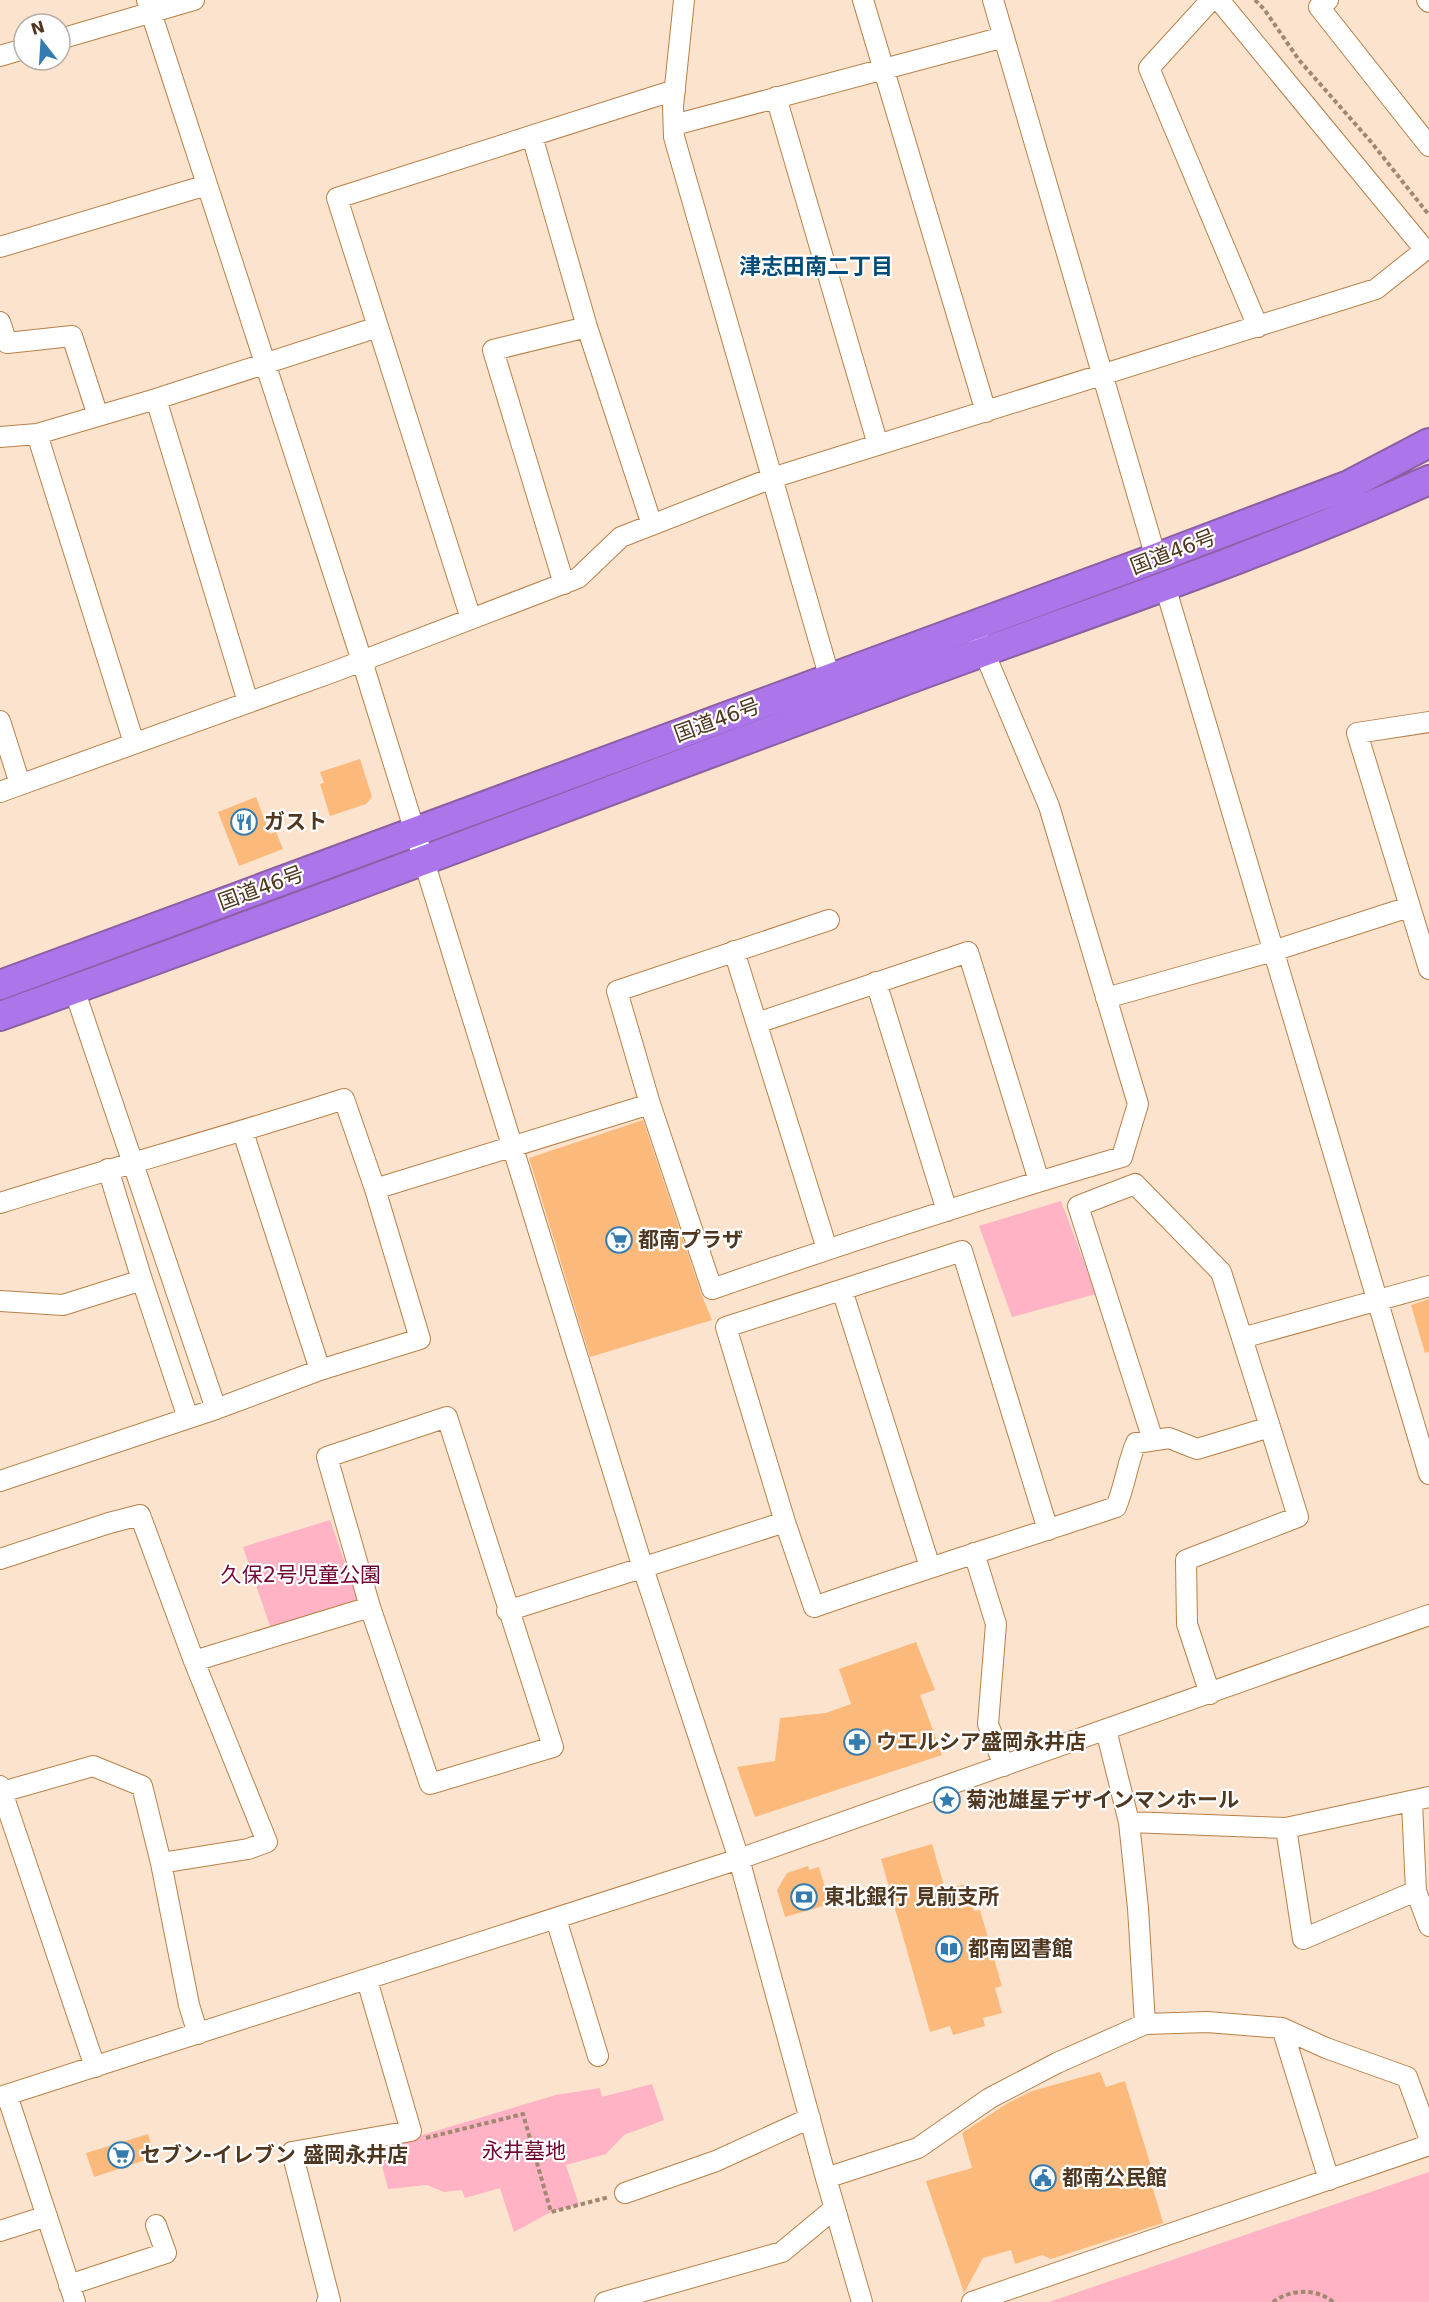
<svg xmlns="http://www.w3.org/2000/svg" width="1429" height="2302" viewBox="0 0 1429 2302" font-family="'DejaVu Sans','Noto Sans JP',sans-serif">
<style>
.green{fill:#ffb3c4}
.building{fill:#fbba7c}
.lines{fill:none;stroke-linecap:round;stroke-linejoin:round}
.minor-casing{stroke:#b88048;stroke-width:22}
.highway-casing{stroke:#8c5fa3;stroke-width:32}
.path{stroke:#a18872;stroke-width:4;stroke-dasharray:4.5 3;stroke-linecap:butt}
.minor{stroke:#fff;stroke-width:20}
.highway{stroke:#ac75e9;stroke-width:28}
.labels{text-anchor:middle;dominant-baseline:central;stroke-width:4.5;stroke-linejoin:round;paint-order:stroke}
.street-label{font-size:21px;fill:#503720;stroke:#fff}
.poi-label{font-size:21px;font-weight:bold;fill:#503720;stroke:#fff;text-anchor:start}
.park-label{font-size:21px;fill:#720634;stroke:#fff}
.neighbourhood-label{font-size:22px;font-weight:bold;fill:#004b78;stroke:#fff}
</style>
<rect width="100%" height="100%" fill="#fce3cd"/>
<!-- green -->
<path class="green" d="M1061 1201 1096 1294 1012 1317 979 1226Z
M330 1520 359 1603 271 1629 243 1547Z
M652 2084 664 2120 624 2135 606 2154 566 2165 579 2205 551 2212 514 2232 500 2188 465 2198 462 2190 444 2192 427 2185 388 2189 376 2143 409 2139 556 2095 600 2088 602 2097Z
M1429 2172V2302H1049Z"/>
<!-- building -->
<path class="building" d="M360 759 372 797 366 804 330 816 320 784 324 783 320 772Z
M256 797 270 834 276 832 283 849 239 866 218 812Z
M643 1120 701 1293 712 1320 590 1357 529 1158Z
M1429 1299V1352L1425 1353 1411 1305Z
M916 1642 935 1690 920 1695 942 1755 755 1817 737 1767 775 1761 780 1718 826 1713 851 1704 839 1669Z
M932 1844 945 1889 966 1884 974 1911 980 1910 1002 1986 995 1988 1002 2013 983 2018 985 2026 953 2035 950 2026 930 2032 881 1859Z
M808 1866 809 1870 819 1867 830 1904 785 1917 777 1890 787 1873Z
M1100 2072 1106 2087 1125 2081 1153 2173 1149 2175 1163 2223 1051 2259 1042 2255 1015 2264 1011 2250 983 2258 964 2293 926 2181 972 2168 962 2133 1008 2103 1032 2091Z
M148 2134 155 2157 94 2177 86 2153Z"/>
<g class="lines">
<!-- minor casing -->
<g class="minor-casing">
<path id="minor" d="M147 0 362 661 643 1568 739 1859 826 2178 862 2302
M684 0 673 106 674 137 830 679
M863 0 986 412
M993 0 1156 558
M1211 0 1149 68 1258 327
M1328 0 1319 7 1429 146
M1427 0 1429 2
M60 39 194 0
M0 56 24 49
M776 97 878 445
M674 125 1004 37
M532 136 587 327 652 525
M0 247 207 185
M0 322 7 343 72 336 98 416
M156 399 248 702
M37 434 134 743
M0 437 37 434 156 399 378 327
M564 584 493 350 587 327
M1165 586 1429 1474
M471 619 337 198 675 90
M0 721 20 784
M1429 722 1357 733 1429 969
M0 792 333 672 578 578 621 537 772 478 1376 289 1425 250 1219 0
M829 920 617 991 650 1104 712 1289C848 1242 984 1197 1122 1157L1138 1104 1049 806 979 640
M734 951 827 1249
M876 982 947 1211
M74 989 216 1409
M1106 998 1273 951 1409 907
M757 1023 968 952 1039 1181
M243 1132 320 1370
M108 1169 142 1280 188 1418
M375 1189 650 1104
M0 1203C114 1167 230 1136 344 1099L375 1189 420 1339 320 1370 216 1409 0 1481
M842 1290 930 1567
M0 1301 63 1305 142 1280
M447 1417 553 1747 430 1784 370 1607 327 1457Z
M1153 1440 1078 1206 1135 1184 1221 1272 1242 1338
M1048 1530 962 1251 726 1327 785 1522 814 1607C914 1572 1015 1541 1116 1507 1125 1486 1127 1464 1136 1443L1169 1438 1197 1449 1270 1427 1242 1338 1429 1286
M974 1553 996 1624 988 1724 1004 1766
M0 1559 109 1523 140 1515 194 1661 370 1607
M507 1611 785 1522
M194 1661 267 1842 248 1849 161 1863 189 2005 198 2034
M1210 1694 1187 1624 1186 1560 1298 1517 1270 1427
M1106 1730 1129 1822 1138 1908 1145 2024
M0 1786 95 2067
M2 1792 93 1766 142 1786 161 1863
M1412 1802 1416 1891 1429 1926
M1129 1822 1286 1828 1429 1797
M1286 1828 1303 1939 1416 1891
M556 1919 598 2056
M1282 2028 1329 2180
M7 2095 75 2302
M0 2097 739 1859 1429 1615
M826 2178 918 2148 990 2098 1057 2063 1145 2024 1207 2022 1282 2028 1326 2048 1407 2077 1429 2137
M625 2193 716 2161 810 2118
M0 2231 47 2216
M69 2285 166 2253 156 2225
M327 2302 330 2301 292 2152 411 2131 367 1980
M605 2302 782 2252 835 2208
M972 2302 1429 2145"/>
</g>
<!-- highway casing -->
<g class="highway-casing">
<path id="highway" d="M0 985 1156 558 1349 485 1429 443
M0 1016C296 910 590 797 885 688 1066 620 1252 560 1429 480"/>
</g>
<!-- path -->
<path class="path" d="M1255 0 1264 9 1299 60 1372 143 1429 215
M426 2138 523 2114 551 2212 609 2197
M1273 2302C1290 2289 1317 2288 1333 2302"/>
<!-- minor -->
<use href="#minor" class="minor"/>
<!-- highway -->
<use href="#highway" class="highway"/>
</g>
<!-- icons -->
<defs>
<g id="restaurant-ring" transform="scale(1.35)"><circle r="9.5" fill="#fff" stroke="#347bb0" stroke-width="1.5"/><path d="M-5-6h1v4h1v-4h1v4h1v-4h1v5L-1.5 .5V6h-2V.5L-5-1ZM5-6V6H3V1.5H1.5Q1.5-4 5-6Z" fill="#347bb0"/></g>
<g id="supermarket-ring" transform="scale(1.35)"><circle r="9.5" fill="#fff" stroke="#347bb0" stroke-width="1.5"/><path d="M-6-5.5h2.5l.6 2H6L4.5 2H-2.5L-4.4-4H-6ZM-1.5 3.2a1.3 1.3 0 1 0 .1 0ZM3 3.2a1.3 1.3 0 1 0 .1 0Z" fill="#347bb0"/></g>
<g id="pharmacy-ring" transform="scale(1.35)"><circle r="9.5" fill="#fff" stroke="#347bb0" stroke-width="1.5"/><path d="M-2-6h4v4h4v4h-4v4h-4v-4h-4v-4h4Z" fill="#347bb0"/></g>
<g id="sight-ring" transform="scale(1.35)"><circle r="9.5" fill="#fff" stroke="#347bb0" stroke-width="1.5"/><path d="M0-6L1.8-2.2L6-1.7L2.9 1.2L3.7 5.4L0 3.3L-3.7 5.4L-2.9 1.2L-6-1.7L-1.8-2.2Z" fill="#347bb0"/></g>
<g id="bank-ring" transform="scale(1.35)"><circle r="9.5" fill="#fff" stroke="#347bb0" stroke-width="1.5"/><path d="M-6-4H6V4H-6ZM0-2.3a2.3 2.3 0 1 0 0 4.6a2.3 2.3 0 1 0 0-4.6Z" fill="#347bb0"/></g>
<g id="library-ring" transform="scale(1.35)"><circle r="9.5" fill="#fff" stroke="#347bb0" stroke-width="1.5"/><path d="M-6-4Q-3-5.5-.7-3.5V5Q-3 3-6 4ZM6-4Q3-5.5 .7-3.5V5Q3 3 6 4Z" fill="#347bb0"/></g>
<g id="civic-ring" transform="scale(1.35)"><circle r="9.5" fill="#fff" stroke="#347bb0" stroke-width="1.5"/><path d="M-.6-6.5H3V-4.5H.6V-3L4-1V1h2V6H-6V1h2V-1L-.6-3ZM-1.2 2.5V6h2.4V2.5Z" fill="#347bb0"/></g>
</defs>
<g fill-rule="evenodd">
<use href="#restaurant-ring" x="244" y="822"/>
<use href="#supermarket-ring" x="619" y="1240"/>
<use href="#pharmacy-ring" x="857" y="1742"/>
<use href="#sight-ring" x="947" y="1800"/>
<use href="#bank-ring" x="804" y="1897"/>
<use href="#library-ring" x="949" y="1949"/>
<use href="#supermarket-ring" x="121" y="2155"/>
<use href="#civic-ring" x="1043" y="2178"/>
</g>
<g class="labels">
<!-- street labels -->
<g class="street-label">
<text transform="translate(1173 552) rotate(-21)">国道46号</text>
<text transform="translate(717 720) rotate(-20)">国道46号</text>
<text transform="translate(261 888) rotate(-20)">国道46号</text>
</g>
<!-- poi labels -->
<g class="poi-label">
<text x="264" y="822">ガスト</text>
<text x="638" y="1240">都南プラザ</text>
<text x="876" y="1742">ウエルシア盛岡永井店</text>
<text x="966" y="1800">菊池雄星デザインマンホール</text>
<text x="824" y="1897">東北銀行 見前支所</text>
<text x="968" y="1949">都南図書館</text>
<text x="140" y="2155">セブン-イレブン 盛岡永井店</text>
<text x="1062" y="2178">都南公民館</text>
</g>
<!-- park labels -->
<g class="park-label">
<text x="301" y="1575">久保2号児童公園</text>
<text x="524" y="2151">永井墓地</text>
</g>
<!-- neighbourhood labels -->
<g class="neighbourhood-label">
<text x="816" y="266">津志田南二丁目</text>
</g>
</g>
<!-- north arrow -->
<g transform="translate(42 42) rotate(343)"><circle r="28" fill="#ffffff" stroke="#b9afa6" stroke-width="1.5"/>
<path d="M0-4.5L10 22L0 15L-10 22Z" fill="#347bb0"/>
<text y="-9" font-size="16" font-weight="bold" text-anchor="middle" fill="#503720">N</text>
</g>
</svg>
